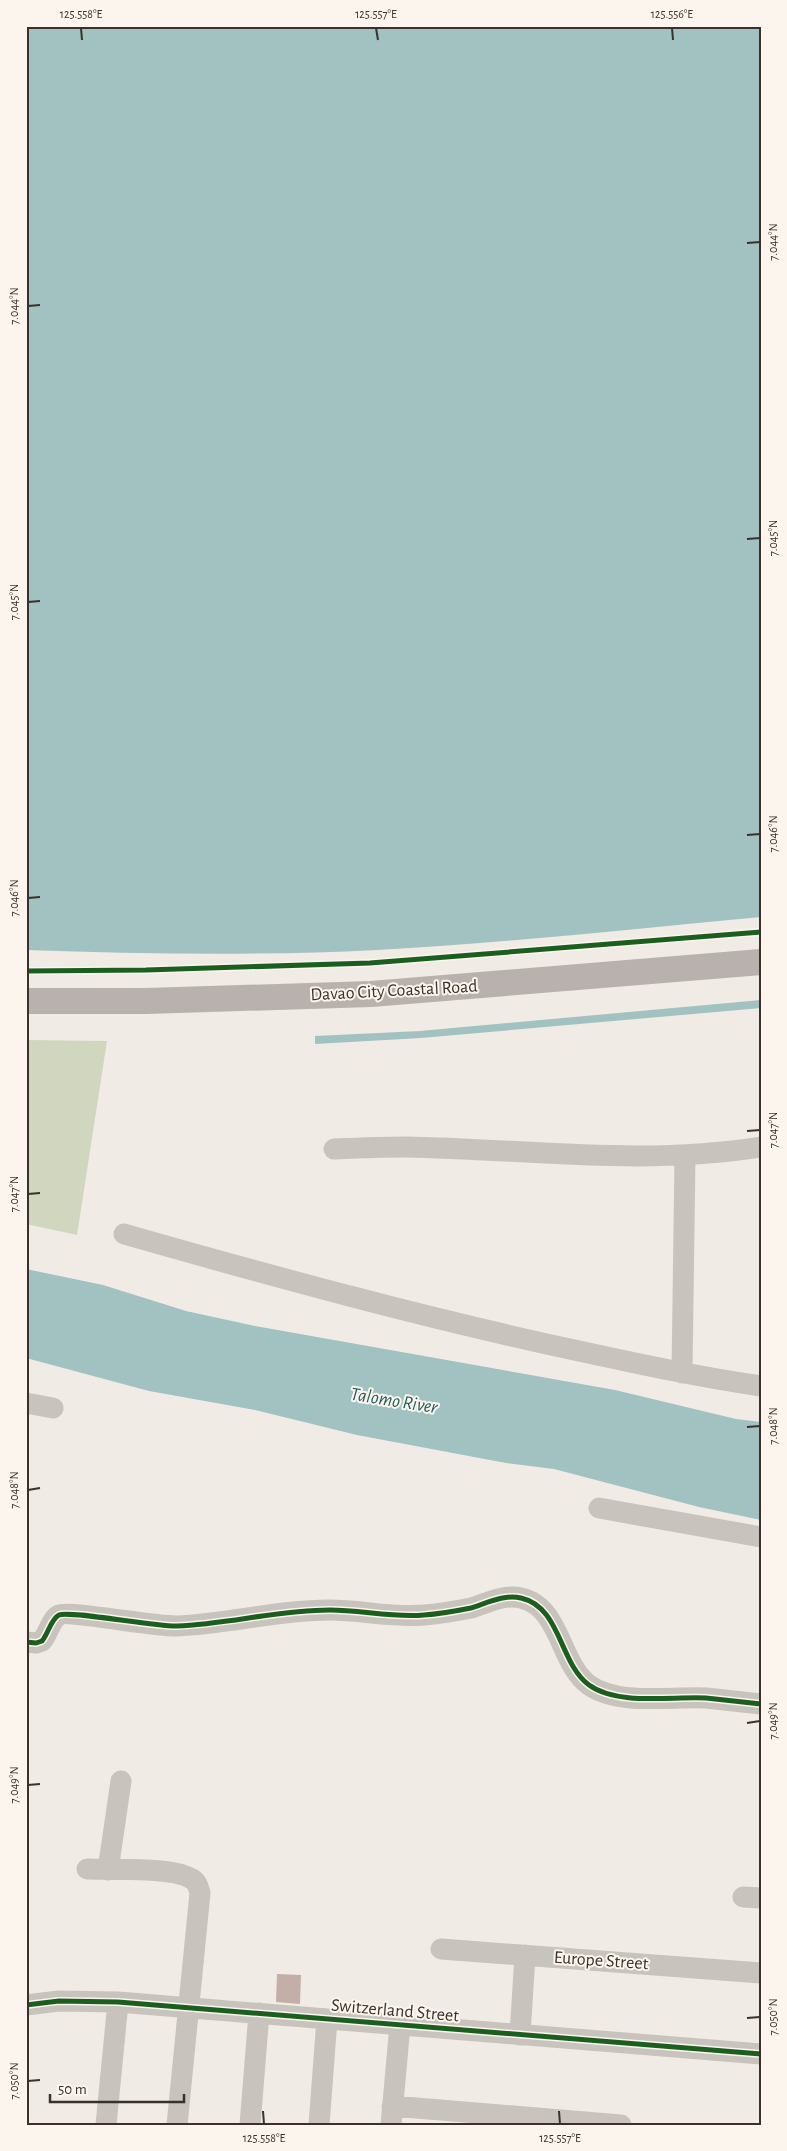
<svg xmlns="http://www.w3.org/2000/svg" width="787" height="2151" viewBox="0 0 787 2151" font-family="'Alegreya Sans',sans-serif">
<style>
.green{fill:#d1d6bf}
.water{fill:#a1c2c1}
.building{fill:#c3afa7}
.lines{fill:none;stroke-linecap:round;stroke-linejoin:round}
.minor{stroke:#c9c3be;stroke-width:21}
.major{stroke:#b8b1ad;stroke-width:26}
.cycleway-casing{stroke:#fbf5ee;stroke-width:8}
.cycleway{stroke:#1b5e20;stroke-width:5}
.ticks{fill:none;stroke:#3b302b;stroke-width:2}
.labels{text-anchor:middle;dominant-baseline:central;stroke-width:4;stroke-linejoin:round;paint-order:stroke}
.street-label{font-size:18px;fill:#3b302b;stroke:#fbf5ee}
.water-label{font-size:19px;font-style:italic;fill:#1f5a5e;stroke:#fbf5ee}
.neatline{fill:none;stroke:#3b302b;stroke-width:2}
.ticks-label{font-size:12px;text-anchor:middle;fill:#3b302b}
</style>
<rect width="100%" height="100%" fill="#f0ebe5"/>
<!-- green -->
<path class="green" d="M26 1040 107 1041 77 1235 26 1224Z"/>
<!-- water -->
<path class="water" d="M26 26H761V917C633 929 505 943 377 950 261 956 143 954 26 950Z
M761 1000V1008L421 1038 315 1044V1036L420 1031Z
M26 1269 103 1285 186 1311 255 1326 615 1390 736 1419 761 1422V1520L699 1507 554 1469 506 1463 357 1435 255 1410 149 1391 26 1358Z"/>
<!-- building -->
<path class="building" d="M277 1974 301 1975 300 2004 276 2002Z"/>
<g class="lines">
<!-- minor -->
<path class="minor" d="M334 1149C358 1148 382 1147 406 1147 524 1149 643 1166 761 1147
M124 1234C275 1277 425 1318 579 1351 639 1364 699 1377 761 1386
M682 1373 685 1156
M26 1403 53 1408
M599 1508 761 1537
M26 1642 36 1643 42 1641C48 1634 51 1619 59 1615 68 1610 156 1627 177 1626 228 1624 278 1610 330 1610 361 1610 393 1618 424 1615 440 1614 456 1611 471 1608 487 1603 504 1594 521 1598 561 1607 559 1663 589 1685 618 1706 673 1696 706 1698 724 1700 742 1702 761 1704
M87 1869C110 1870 172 1867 190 1878 197 1881 198 1886 200 1893L177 2125
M108 1870 121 1781
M743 1897 761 1898
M441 1949 761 1973
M26 2005 59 2001 118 2002 761 2054
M520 2035 525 1955
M392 2106 621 2125
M106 2125 118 2002
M250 2125 259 2013
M319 2125 327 2019
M391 2125 400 2025"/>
<!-- major -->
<path class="major" d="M26 1001H146L371 994 761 962"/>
<!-- cycleway casing -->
<g class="cycleway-casing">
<path id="cycleway" d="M26 971 146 970 370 963 761 932
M26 1642 36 1643 42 1641C48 1634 51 1619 59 1615 68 1610 156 1627 177 1626 228 1624 278 1610 330 1610 361 1610 393 1618 424 1615 440 1614 456 1611 471 1608 487 1603 504 1594 521 1598 561 1607 559 1663 589 1685 618 1706 673 1696 706 1698 724 1700 742 1702 761 1704
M26 2005 59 2001 118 2002 761 2054"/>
</g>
<!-- cycleway -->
<use href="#cycleway" class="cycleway"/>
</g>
<!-- ticks -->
<path class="ticks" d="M81 28 82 40M376 28 378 40M672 28 673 40M747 243 760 242M28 306 40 305M747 539 760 538M28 602 40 601M747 835 760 834M28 898 40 897M747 1131 760 1130M28 1194 40 1193M747 1427 760 1426M28 1490 40 1488M747 1723 760 1721M28 1785 40 1784M747 2018 760 2017M28 2081 40 2080M263 2111 264 2124M559 2111 560 2124"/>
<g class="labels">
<!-- street labels -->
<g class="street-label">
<text transform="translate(394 991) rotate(-3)">Davao City Coastal Road</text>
<text transform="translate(601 1961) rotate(4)">Europe Street</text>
<text transform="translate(395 2011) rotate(5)">Switzerland Street</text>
</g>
<!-- water labels -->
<g class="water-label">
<text transform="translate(394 1401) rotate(9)">Talomo River</text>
</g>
</g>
<!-- border -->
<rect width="787" height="2151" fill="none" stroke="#fbf5ee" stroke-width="55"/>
<!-- scale -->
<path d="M50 2094v8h134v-8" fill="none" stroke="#3b302b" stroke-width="2.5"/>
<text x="58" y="2094" font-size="15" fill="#3b302b" stroke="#fbf5ee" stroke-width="4" paint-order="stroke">50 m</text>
<rect x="28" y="28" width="732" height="2096" class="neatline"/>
<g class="ticks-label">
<text x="81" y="18">125.558°E</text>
<text x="376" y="18">125.557°E</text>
<text x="672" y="18">125.556°E</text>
<text transform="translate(773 242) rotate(-90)" y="4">7.044°N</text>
<text transform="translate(14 306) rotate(-90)" y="4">7.044°N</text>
<text transform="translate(773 538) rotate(-90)" y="4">7.045°N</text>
<text transform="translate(14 602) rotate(-90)" y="4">7.045°N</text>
<text transform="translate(773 834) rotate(-90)" y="4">7.046°N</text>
<text transform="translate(14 898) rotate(-90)" y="4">7.046°N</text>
<text transform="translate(773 1130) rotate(-90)" y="4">7.047°N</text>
<text transform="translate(14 1194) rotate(-90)" y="4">7.047°N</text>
<text transform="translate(773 1426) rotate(-90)" y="4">7.048°N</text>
<text transform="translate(14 1490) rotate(-90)" y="4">7.048°N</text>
<text transform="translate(773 1721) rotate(-90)" y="4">7.049°N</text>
<text transform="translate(14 1785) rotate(-90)" y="4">7.049°N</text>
<text transform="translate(773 2017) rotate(-90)" y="4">7.050°N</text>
<text transform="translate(14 2081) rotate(-90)" y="4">7.050°N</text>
<text x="264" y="2142">125.558°E</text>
<text x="560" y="2142">125.557°E</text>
</g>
</svg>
